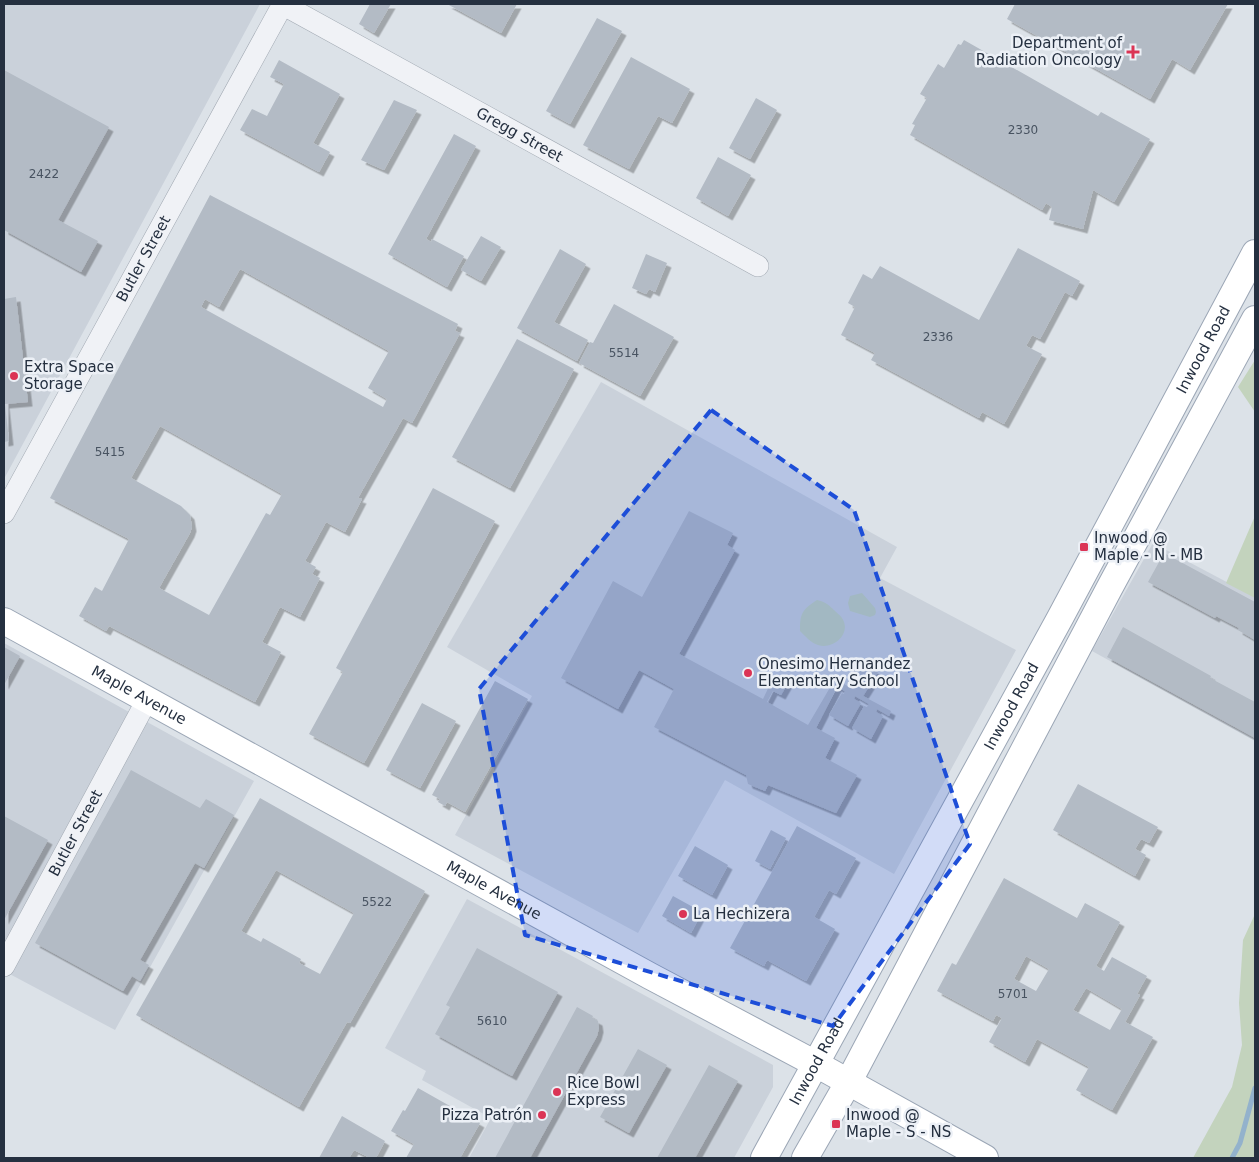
<svg xmlns="http://www.w3.org/2000/svg" width="1259" height="1162" viewBox="0 0 1259 1162" font-family="'DejaVu Sans',sans-serif">
<style>
.built{fill:#cad1da}
.green{fill:#c3d3bd}
.lines{fill:none;stroke-linecap:round;stroke-linejoin:round}
.stream{stroke:#93b2cc;stroke-width:5}
.building{fill:#b3bbc5;fill-rule:evenodd;filter:url(#shadow)}
.minor-casing{stroke:#a1a9b2;stroke-width:22}
.major-casing{stroke:#9ba6b5;stroke-width:28}
.minor{stroke:#f0f2f6;stroke-width:21}
.major{stroke:#fff;stroke-width:26}
.marked{fill:#1d4ed8;fill-opacity:0.2;stroke:#1d4ed8;stroke-width:4;stroke-dasharray:10 6;stroke-linejoin:round}
.poi-dot{fill:#db3455;stroke:#ecf0f6;stroke-width:2}
.labels{text-anchor:middle;dominant-baseline:central;stroke-width:5;stroke-linejoin:round;paint-order:stroke}
.number-label{font-size:12px;fill:#485361}
.poi-label{font-size:15px;fill:#253040;stroke:#ecf0f6;text-anchor:start}
.street-label{font-size:15px;fill:#253040;stroke:#ecf0f6}
</style>
<defs>
<filter id="shadow"><feDropShadow dx="4.5" dy="4.5" stdDeviation="0" flood-color="#0004"/></filter>
</defs>
<rect width="100%" height="100%" fill="#dce2e8"/>
<!-- built -->
<path class="built" d="M4 4H260L4 479Z
M601 382 897 547 880 578 1016 650 894 874 725 780 638 933 455 835 532 696 447 647Z
M1153 543 1255 597V741L1092 651Z
M4 643 254 781 115 1030 4 971Z
M467 899 773 1065V1087L734 1158H469L491 1118 422 1080 426 1071 385 1048Z"/>
<!-- green -->
<path class="green" d="M1255 360V412L1238 387Z
M1255 516V598L1226 583Z
M862 593 875 608 876 612 875 615 870 617 850 611 848 603 850 596Z
M817 600C825 602 828 604 834 610 836 612 840 615 842 618 852 633 834 650 818 645 811 643 805 636 800 631 800 613 802 610 817 600Z
M1255 914V1158H1193L1232 1087 1242 1045 1239 1003 1243 940Z"/>
<g class="lines">
<!-- stream -->
<path class="stream" d="M1232 1158 1240 1143 1255 1088"/>
</g>
<!-- building -->
<path class="building" d="M370 4H391L374 33 359 24Z
M447 4H517L501 33Z
M1015 4H1228L1190 70 1172 59 1150 99 1007 19Z
M597 18 622 31 570 124 546 111Z
M964 40 1098 116 1101 112 1150 139 1114 202 1093 190 1083 229 1049 220 1052 207 1046 203 1042 210 910 135 915 125 912 124 927 98 920 94 938 64 944 68 958 44 961 45Z
M631 57 690 89 672 123 658 116 629 169 583 145Z
M279 60 340 94 313 143 330 152 319 172 240 130 252 109 267 116 284 84 270 77Z
M4 70 109 127 58 220 98 241 81 272 4 230Z
M756 98 777 110 750 159 729 148Z
M394 100 417 110 384 170 361 160Z
M454 134 476 146 426 239 431 242 432 239 464 256 447 287 388 254Z
M718 157 751 175 728 216 696 198Z
M210 195 458 324 455 331 460 333 412 423 403 418 358 498 362 499 345 532 326 522 305 561 316 567 312 574 320 578 300 617 280 607 262 642 281 652 255 702 109 626 106 631 79 616 95 587 102 591 129 539 50 498ZM240 269 389 351 368 388 387 399 383 407 201 307 205 299 219 307ZM160 426 282 494 270 515 266 513 209 615 159 588 190 533 192 527 190 515 181 506 131 478Z
M481 236 501 247 481 281 461 270Z
M1018 248 1080 281 1072 296 1065 292 1040 339 1032 335 1026 346 1042 354 1004 424 982 412 979 418 871 360 875 353 841 335 855 307 848 303 863 274 872 279 880 266 979 320Z
M560 249 586 264 554 322 588 340 577 361 517 328Z
M646 254 667 263 655 292 649 289 646 294 632 288Z
M16 297 28 402 5 404 9 441 4 442V299Z
M614 304 674 337 640 396 579 363 590 342 593 343Z
M517 339 574 369 510 488 452 457Z
M433 488 495 521 364 763 309 734 343 672 336 668Z
M689 511 733 533 727 545 735 550 679 654 763 699 775 674 789 681 781 695 773 691 767 702 808 725 835 679 851 688 852 687 847 684 859 661 878 672 863 696 891 711 889 716 877 709 876 712 883 716 871 739 852 728 864 706 867 707 869 704 855 696 854 699 861 703 848 726 829 715 842 693 844 694 845 691 837 687 816 728 835 738 825 758 857 775 836 813 768 785 765 791 748 784 746 775 654 727 674 689 639 670 618 709 561 678 613 581 642 597Z
M1164 553 1255 602V640L1238 630 1239 628 1216 616 1215 618 1148 582Z
M1123 627 1211 676 1210 678 1255 702V738L1107 657Z
M4 647 20 656 4 685Z
M495 681 528 699 465 812 447 802 445 806 438 802 440 799 432 795Z
M422 703 456 721 420 788 386 770Z
M131 770 200 808 206 799 234 815 204 868 195 863 140 960 149 965 140 981 132 976 123 991 35 943Z
M1078 784 1158 827 1149 843 1141 839 1135 849 1146 855 1135 876 1053 830Z
M260 798 425 891 350 1023 347 1022 299 1107 136 1015ZM276 870 354 913 320 974 299 963 301 959 263 938 261 942 241 931Z
M4 816 48 840 4 920Z
M797 826 856 858 836 894 829 890 814 917 835 929 806 981 767 960 764 966 730 948Z
M771 830 786 838 770 869 755 861Z
M695 846 728 865 712 895 678 876Z
M1004 878 1077 918 1085 903 1120 922 1096 966 1104 971 1112 957 1147 976 1137 994 1140 995 1125 1022 1153 1037 1112 1110 1076 1090 1089 1067 1037 1039 1025 1062 989 1042 1002 1018 996 1015 993 1021 937 991 952 963 956 965ZM1026 956 1049 969 1036 991 1014 979ZM1086 988 1122 1009 1110 1030 1073 1010Z
M673 896 702 912 691 933 662 916Z
M477 948 558 992 512 1076 435 1034 450 1007 446 1005Z
M577 1007 593 1016 592 1018 598 1021 599 1028 597 1036 530 1158H495Z
M638 1049 667 1065 629 1133 600 1117Z
M709 1065 738 1081 695 1158H657Z
M418 1088 480 1123 460 1158H406L414 1144 391 1131 403 1110 405 1111Z
M342 1116 385 1141 376 1158H370L354 1150 349 1158H319Z"/>
<g class="lines">
<!-- minor casing -->
<g class="minor-casing">
<g id="minor">
<path id="s1" d="M282 4 758 266"/>
<path id="s2" d="M4 513 283 4"/>
<path id="s3" d="M4 966 147 700"/>
</g>
</g>
<!-- major casing -->
<g class="major-casing">
<g id="major">
<path id="s4" d="M4 621 650 976 816 1064 985 1158"/>
<path id="s5" d="M764 1158 1060 618 1255 253"/>
<path d="M805 1158 848 1083 1110 587 1255 319"/>
</g>
</g>
<!-- minor -->
<use href="#minor" class="minor"/>
<!-- major -->
<use href="#major" class="major"/>
</g>
<!-- marked area -->
<path class="marked" d="M711 410 854 510 970 844 833 1026 525 935 479 689Z"/>
<!-- markers -->
<g class="poi-dot">
<path d="M1130.5 44.5h5v5h5v5h-5v5h-5v-5h-5v-5h5z"/>
<circle cx="14" cy="376" r="5"/>
<rect x="1079" y="542" width="10" height="10" rx="2.5"/>
<circle cx="748" cy="673" r="5"/>
<circle cx="683" cy="914" r="5"/>
<circle cx="557" cy="1092" r="5"/>
<circle cx="542" cy="1115" r="5"/>
<rect x="831" y="1119" width="10" height="10" rx="2.5"/>
</g>
<g class="labels">
<!-- number labels -->
<g class="number-label">
<text x="1023" y="130">2330</text>
<text x="44" y="174">2422</text>
<text x="938" y="337">2336</text>
<text x="624" y="353">5514</text>
<text x="110" y="452">5415</text>
<text x="377" y="902">5522</text>
<text x="1013" y="994">5701</text>
<text x="492" y="1021">5610</text>
</g>
<!-- poi labels -->
<g class="poi-label">
<text x="1122" y="43" text-anchor="end">Department of<tspan x="1122" dy="17">Radiation Oncology</tspan></text>
<text x="24" y="367">Extra Space<tspan x="24" dy="17">Storage</tspan></text>
<text x="1094" y="538">Inwood @<tspan x="1094" dy="17">Maple - N - MB</tspan></text>
<text x="758" y="664">Onesimo Hernandez<tspan x="758" dy="17">Elementary School</tspan></text>
<text x="693" y="914">La Hechizera</text>
<text x="567" y="1083">Rice Bowl<tspan x="567" dy="17">Express</tspan></text>
<text x="532" y="1115" text-anchor="end">Pizza Patrón</text>
<text x="846" y="1115">Inwood @<tspan x="846" dy="17">Maple - S - NS</tspan></text>
</g>
<!-- street labels -->
<g class="street-label">
<text stroke="none"><textPath href="#s1" startOffset="271">Gregg Street</textPath></text>
<text stroke="none"><textPath href="#s2" startOffset="290">Butler Street</textPath></text>
<text stroke="none"><textPath href="#s5" startOffset="920">Inwood Road</textPath></text>
<text stroke="none"><textPath href="#s4" startOffset="154">Maple Avenue</textPath></text>
<text stroke="none"><textPath href="#s5" startOffset="515">Inwood Road</textPath></text>
<text stroke="none"><textPath href="#s3" startOffset="151">Butler Street</textPath></text>
<text stroke="none"><textPath href="#s4" startOffset="559">Maple Avenue</textPath></text>
<text stroke="none"><textPath href="#s5" startOffset="110">Inwood Road</textPath></text>
</g>
</g>
<!-- border -->
<rect width="1259" height="1162" fill="none" stroke="#253040" stroke-width="10"/>
</svg>
